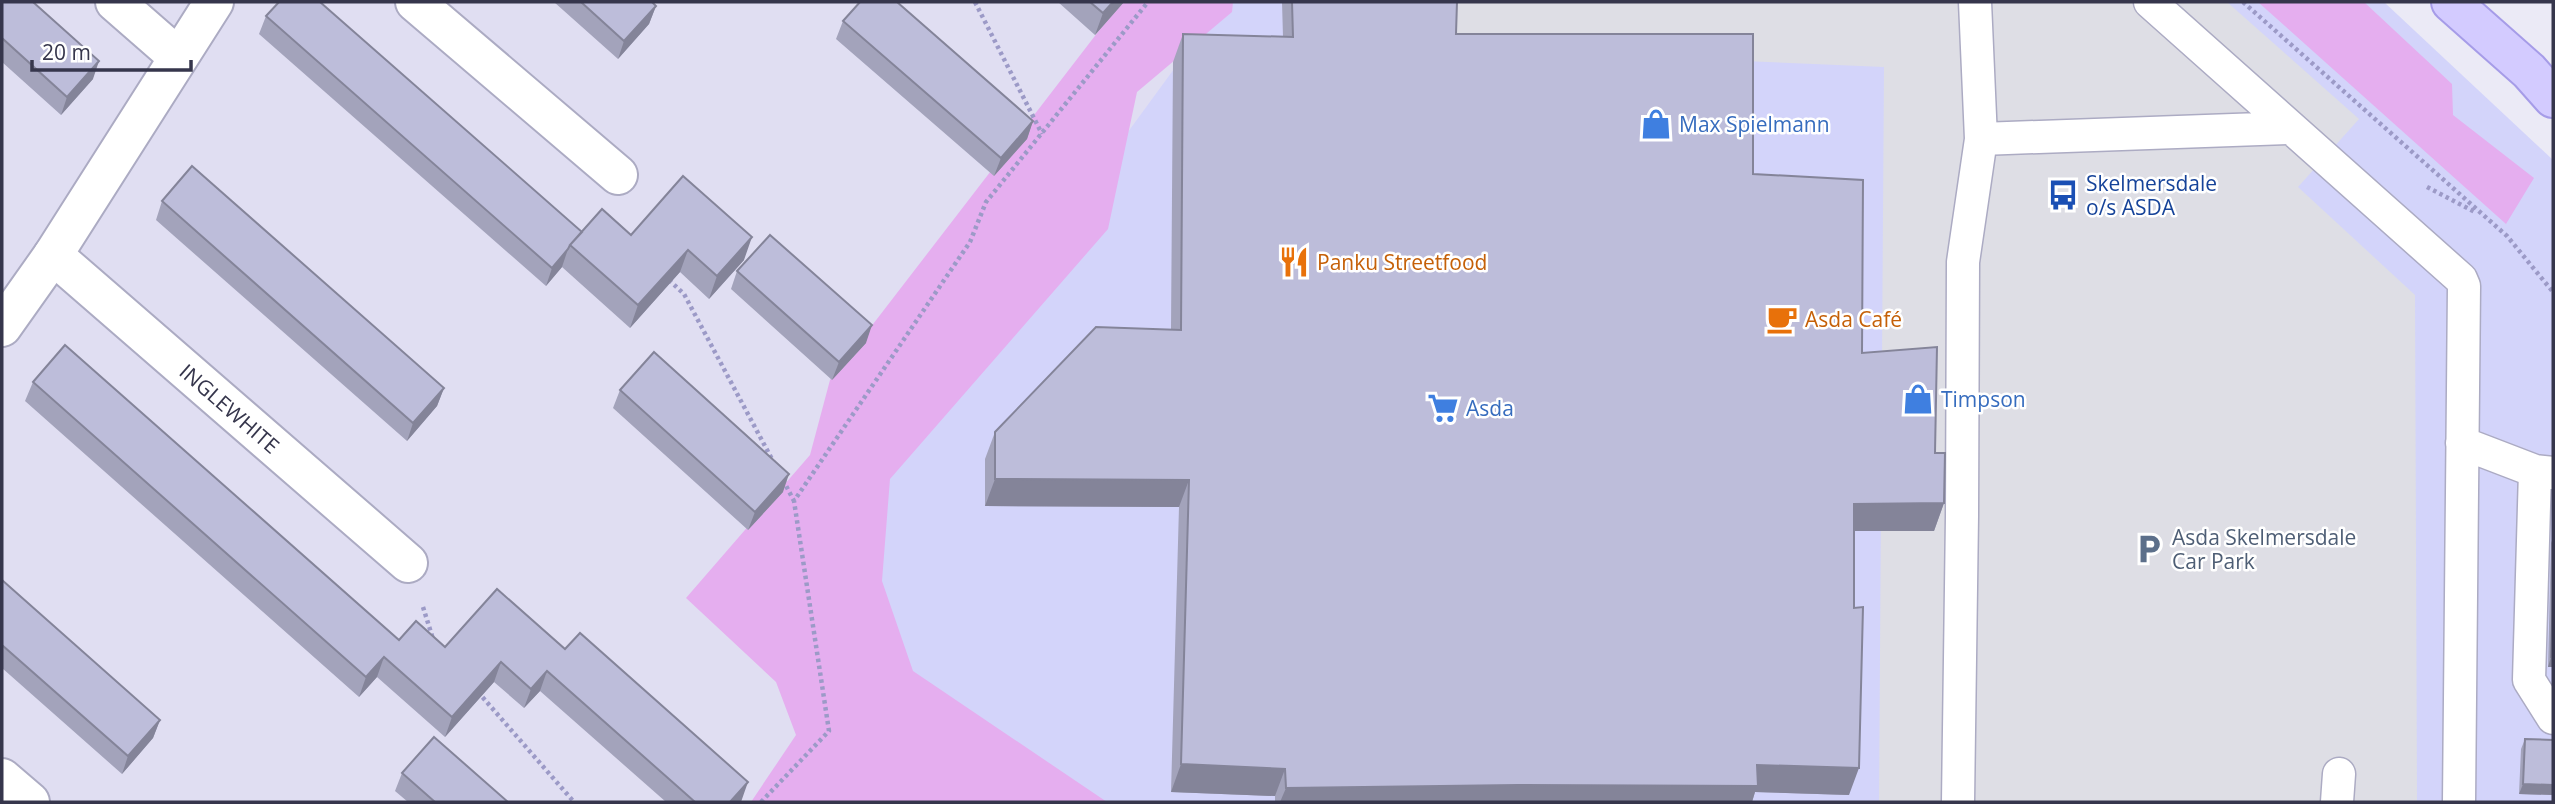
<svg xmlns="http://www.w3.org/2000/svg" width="2555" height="804" viewBox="0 0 2555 804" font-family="'Open Sans',sans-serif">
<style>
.residential{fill:#e0def2}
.commercial{fill:#d3d4fa}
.green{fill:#e5aeef}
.parking{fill:#dedee5}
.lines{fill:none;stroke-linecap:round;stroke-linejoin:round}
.lane-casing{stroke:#acabc3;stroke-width:35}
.street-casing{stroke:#acabc3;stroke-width:42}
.secondary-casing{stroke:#a69ce8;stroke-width:42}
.path{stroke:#9c9ac7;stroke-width:4.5;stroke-dasharray:3.5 3.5;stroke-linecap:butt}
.lane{stroke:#fff;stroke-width:32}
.street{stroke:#fff;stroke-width:38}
.secondary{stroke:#d3cbff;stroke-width:38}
.wall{fill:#a3a3bb}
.shaded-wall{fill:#848499}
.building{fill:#bdbdda;stroke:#848499;stroke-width:2}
.labels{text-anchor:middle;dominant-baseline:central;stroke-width:5;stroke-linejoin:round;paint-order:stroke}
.shop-label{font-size:21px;fill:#366cbe;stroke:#fff;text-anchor:start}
.transit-label{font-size:21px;fill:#164399;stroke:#fff;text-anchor:start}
.food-label{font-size:21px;fill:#c56008;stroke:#fff;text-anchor:start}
.street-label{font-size:21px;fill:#36364c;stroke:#fff}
.service-label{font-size:21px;fill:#4e5e75;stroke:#fff;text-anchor:start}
</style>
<rect width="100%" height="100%" fill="#ebeaf6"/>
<!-- residential -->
<path class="residential" d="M2 2H1223L871 802H2Z"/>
<!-- commercial -->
<path class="commercial" d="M1223 2H2384L2553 160V802H1072L873 653 869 486Z"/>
<!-- green -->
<path class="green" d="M1121 2H1233L1232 12 1137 92 1108 229 890 479 882 581 913 671 1107 802H751L796 735 776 682 686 598 810 455 830 380Z
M2258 2H2364L2452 84 2453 115 2534 178 2506 224Z"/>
<!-- parking -->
<path class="parking" d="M1448 2H2227L2359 119 2298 187 2415 295 2417 802H1879L1884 67 1743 61 1446 62Z"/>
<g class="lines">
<!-- lane casing -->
<g class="lane-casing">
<path id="lane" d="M2150 2 2461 279 2464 286 2459 802
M1981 139 2290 128
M2462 443 2535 471 2553 473
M2535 471 2529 680 2553 718
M1958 802 1962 516 1963 262 1981 139 1975 2
M2337 802 2339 774"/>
</g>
<!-- street casing -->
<g class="street-casing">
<g id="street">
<path d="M115 2 178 57"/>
<path d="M415 2 618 175"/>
<path id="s1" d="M53 255 408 563"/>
<path d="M2 327 53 255 214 2"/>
<path d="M2 778 30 802"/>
</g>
</g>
<!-- secondary casing -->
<g class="secondary-casing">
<path id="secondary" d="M2451 2 2529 71 2553 98"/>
</g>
<!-- path -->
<path class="path" d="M975 2 1042 134
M2243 2 2507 236 2553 292
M2427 187 2475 212
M669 280 684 294 774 463
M783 480 794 501
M423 607 433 639
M478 692 574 802
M761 802 829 731 794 501 970 242 986 202 1148 2"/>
<!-- lane -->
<use href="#lane" class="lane"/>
<!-- street -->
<use href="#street" class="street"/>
<!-- secondary -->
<use href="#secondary" class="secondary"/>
</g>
<!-- wall -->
<path class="wall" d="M2 2 93 79 61 115 2 62Z
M554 2H652L656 6 649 24 618 59Z
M1058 2H1124L1095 35Z
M1282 2H1457L1456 34 1753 174 1862 353 1935 453 1944 503 1934 531H1854L1849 795 1755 792 1752 802H1275V796L1171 792 1179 507 985 506V459L995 432 1171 330 1173 62 1183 34 1283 37Z
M266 16 582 232 631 235 744 260 709 299 680 272 630 328 562 267 546 286 259 34Z
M843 21 1033 121 1027 139 994 176 836 39Z
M162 201 444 388 437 406 407 441 156 220Z
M737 271 866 343 832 380 731 289Z
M33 382 399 640 445 647 565 649 741 802H666L540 691 524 708 494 682 445 737 377 677 359 697 25 401Z
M620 390 783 492 748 530 613 408Z
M2553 538V667H2548L2551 543Z
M2 580 160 720 153 738 122 774 2 668Z
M2525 739 2553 740V795L2519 794 2521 749Z
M402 773 508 802H408L395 791Z"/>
<!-- shaded-wall -->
<path class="shaded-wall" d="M1113 2H1124L1095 35 1103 13Z
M656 6 649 24 618 59 624 41Z
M99 61 93 79 61 115 67 97Z
M1033 121 1027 139 994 176 1001 158Z
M752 237 744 260 709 299 717 276Z
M568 249 562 267 546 286 552 268Z
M688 250 680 272 630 328 638 305Z
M872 325 866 343 832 380 839 362Z
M444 388 437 406 407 441 413 423Z
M789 474 783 492 748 530 755 512Z
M995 479 1189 480 1179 507 985 506Z
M1944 503 1934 531H1844L1854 504Z
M384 657 377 677 359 697 366 677Z
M2551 657H2553V667H2548Z
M501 662 494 682 445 737 452 717Z
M547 671 540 691 524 708 531 689Z
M160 720 153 738 122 774 128 756Z
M1181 764 1285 769 1275 796 1171 792Z
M1757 765 1859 768 1849 795 1755 792 1752 802H1280L1286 788Z
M748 782 741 802H730Z
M2523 784 2553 785V795L2519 794Z"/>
<!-- building -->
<path class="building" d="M2 2H33L99 61 67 97 2 38Z
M279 2H320L582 232 570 245 568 249 552 268 266 16Z
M581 2H652L656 6 624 41Z
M860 2H897L1033 121 1001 158 843 21Z
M1090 2H1113L1103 13Z
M1292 2H1457L1456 34H1753V174L1863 180 1862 353 1937 347 1935 453H1945L1944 503 1854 504V608L1863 607 1859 768 1757 765 1758 786 1518 785 1286 788 1285 769 1181 764 1189 480 995 479V432L1096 327 1181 330 1183 34 1293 37Z
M192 166 444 388 413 423 162 201Z
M683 176 752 237 717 276 688 250 638 305 570 245 602 209 631 235Z
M770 235 872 325 839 362 737 271Z
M65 345 399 640 416 621 445 647 497 589 565 649 580 633 748 782 730 802H695L547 671 531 689 501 662 452 717 384 657 366 677 33 382Z
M654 352 789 474 755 512 620 390Z
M2 580 160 720 128 756 2 645Z
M2553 591V657H2551Z
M434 737 508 802H435L402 773Z
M2525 739 2553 740V785L2523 784Z"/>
<!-- icons -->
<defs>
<g id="shop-bare" transform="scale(2.415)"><path d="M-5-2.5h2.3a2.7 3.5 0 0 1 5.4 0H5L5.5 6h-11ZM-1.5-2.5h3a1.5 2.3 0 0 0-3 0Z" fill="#3f7fe0" stroke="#fff" stroke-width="2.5" paint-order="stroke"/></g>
<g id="bus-bare" transform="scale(2.415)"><path d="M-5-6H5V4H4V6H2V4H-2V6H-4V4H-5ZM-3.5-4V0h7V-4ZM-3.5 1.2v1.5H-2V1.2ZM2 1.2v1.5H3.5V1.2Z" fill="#1a4fb4" stroke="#fff" stroke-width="2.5" paint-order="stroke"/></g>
<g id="restaurant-bare" transform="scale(2.415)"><path d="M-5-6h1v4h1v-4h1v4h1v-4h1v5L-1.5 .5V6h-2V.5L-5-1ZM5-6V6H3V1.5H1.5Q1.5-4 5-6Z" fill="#e8710a" stroke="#fff" stroke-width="2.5" paint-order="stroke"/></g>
<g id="cafe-bare" transform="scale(2.415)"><path d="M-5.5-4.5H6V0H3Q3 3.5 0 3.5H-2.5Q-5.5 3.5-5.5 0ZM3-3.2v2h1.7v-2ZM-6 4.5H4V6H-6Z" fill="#e8710a" stroke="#fff" stroke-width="2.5" paint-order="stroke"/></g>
<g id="supermarket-bare" transform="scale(2.415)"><path d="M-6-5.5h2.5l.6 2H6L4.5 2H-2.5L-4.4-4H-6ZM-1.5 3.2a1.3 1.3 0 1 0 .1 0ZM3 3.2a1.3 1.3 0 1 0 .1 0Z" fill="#3f7fe0" stroke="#fff" stroke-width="2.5" paint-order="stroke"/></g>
<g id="parking-bare" transform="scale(2.415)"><path d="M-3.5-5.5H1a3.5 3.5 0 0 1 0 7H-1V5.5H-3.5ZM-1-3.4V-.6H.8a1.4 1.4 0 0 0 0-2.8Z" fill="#5c6f8a" stroke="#fff" stroke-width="2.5" paint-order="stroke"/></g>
</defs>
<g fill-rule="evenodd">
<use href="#shop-bare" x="1656" y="124"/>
<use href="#bus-bare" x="2063" y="195"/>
<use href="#restaurant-bare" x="1294" y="262"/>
<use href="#cafe-bare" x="1782" y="319"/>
<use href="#shop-bare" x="1918" y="399"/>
<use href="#supermarket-bare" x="1443" y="408"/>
<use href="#parking-bare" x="2149" y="549"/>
</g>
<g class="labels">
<!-- shop labels -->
<g class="shop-label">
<text x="1679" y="124">Max Spielmann</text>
<text x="1941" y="399">Timpson</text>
<text x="1466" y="408">Asda</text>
</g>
<!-- transit labels -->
<g class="transit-label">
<text x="2086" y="183">Skelmersdale<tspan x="2086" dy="24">o/s ASDA</tspan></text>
</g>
<!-- food labels -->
<g class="food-label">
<text x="1317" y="262">Panku Streetfood</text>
<text x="1805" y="319">Asda Café</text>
</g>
<!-- street labels -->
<g class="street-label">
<text stroke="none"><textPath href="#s1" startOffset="234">INGLEWHITE</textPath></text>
</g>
<!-- service labels -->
<g class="service-label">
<text x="2172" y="537">Asda Skelmersdale<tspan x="2172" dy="24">Car Park</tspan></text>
</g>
</g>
<!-- border -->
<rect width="2555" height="804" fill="none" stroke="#36364c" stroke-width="7"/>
<!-- scale -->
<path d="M32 60v10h159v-10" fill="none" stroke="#36364c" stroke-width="3.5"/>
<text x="42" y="60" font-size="21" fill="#36364c" stroke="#ffffff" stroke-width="5" paint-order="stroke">20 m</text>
</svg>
